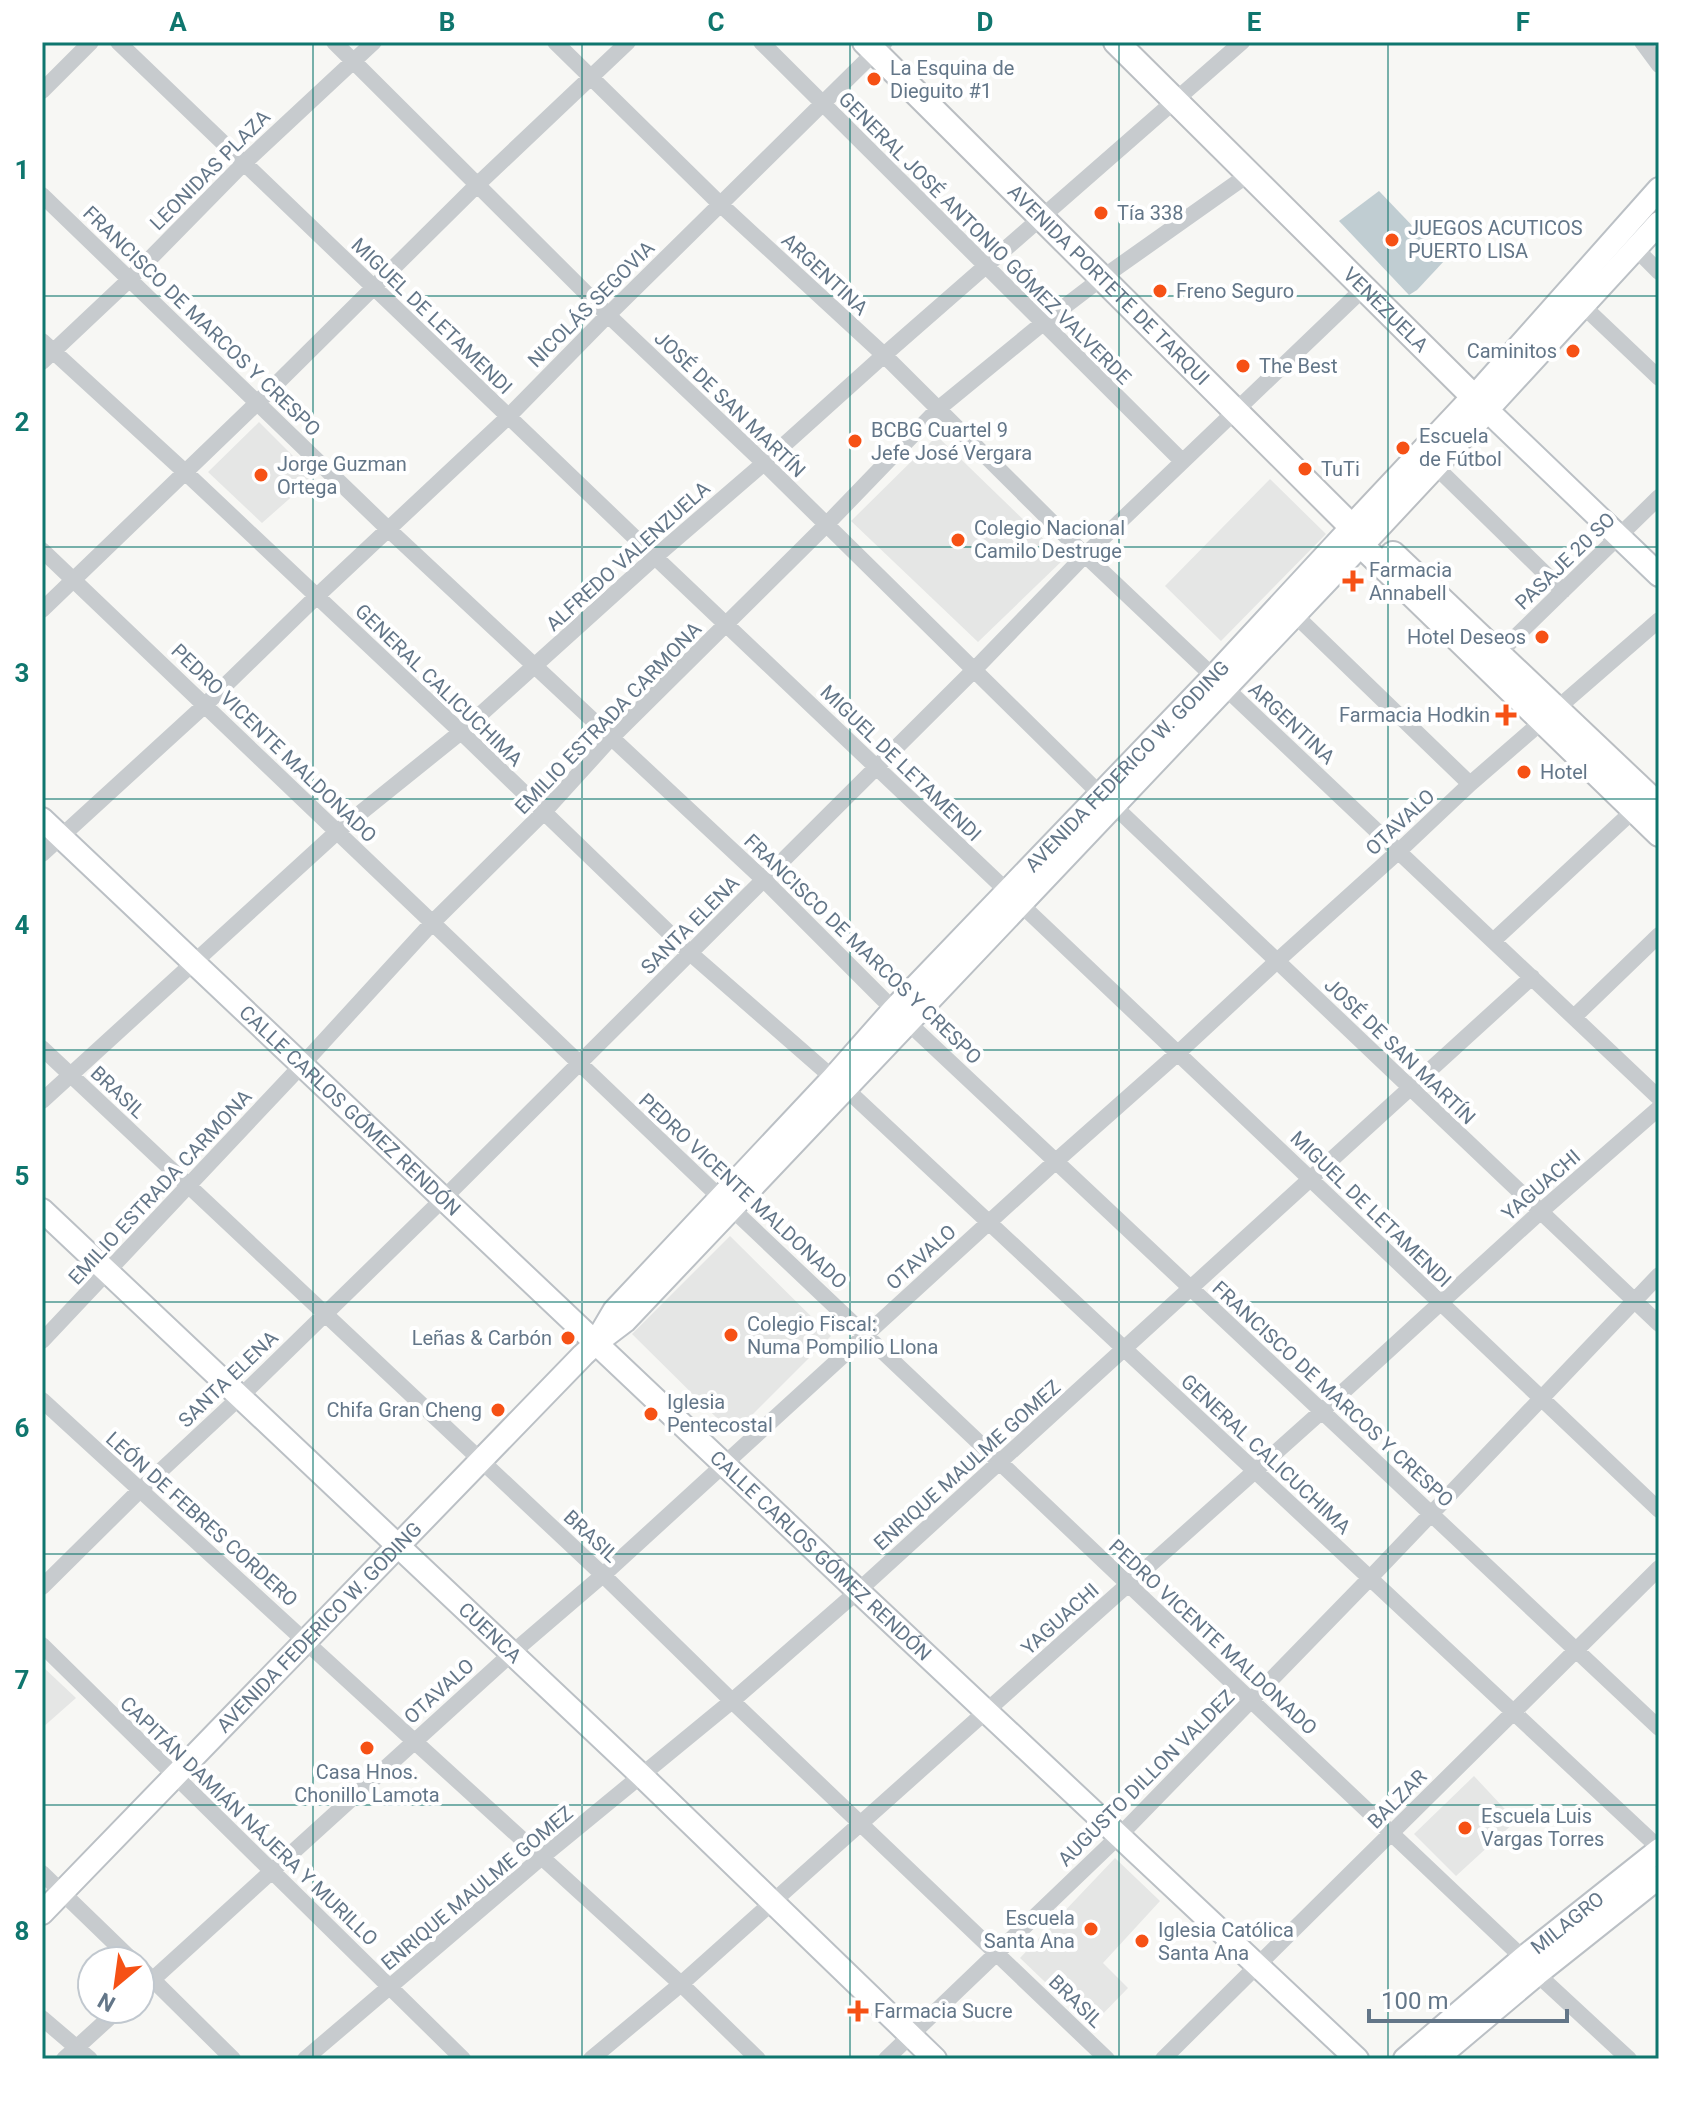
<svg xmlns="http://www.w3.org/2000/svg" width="1701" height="2101" viewBox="0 0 1701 2101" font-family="Roboto,sans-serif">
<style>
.built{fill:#e5e6e5}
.water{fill:#c0cdd2}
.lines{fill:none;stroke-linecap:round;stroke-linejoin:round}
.secondary-casing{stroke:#bbc0c5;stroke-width:26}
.primary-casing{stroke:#babec2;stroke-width:28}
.street{stroke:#c7cbce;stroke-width:16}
.secondary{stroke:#fff;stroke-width:22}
.primary{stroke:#fff;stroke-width:24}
.grid{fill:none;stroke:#0f766e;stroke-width:2;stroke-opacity:0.55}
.poi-dot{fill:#f65115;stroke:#fff;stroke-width:3}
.labels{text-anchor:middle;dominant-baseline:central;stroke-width:8;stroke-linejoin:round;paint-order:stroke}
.poi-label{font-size:20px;fill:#637688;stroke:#fff;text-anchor:start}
.street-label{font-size:20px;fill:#637688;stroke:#fff}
.neatline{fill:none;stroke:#0f766e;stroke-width:3}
.grid-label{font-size:26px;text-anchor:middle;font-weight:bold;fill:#0f766e}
</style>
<rect width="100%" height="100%" fill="#f7f7f4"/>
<!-- built -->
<path class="built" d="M259 422 314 477 262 523 208 472Z
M937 436 1064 559 978 642 851 521Z
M1270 479 1326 534 1221 641 1165 586Z
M730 1236 831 1336 733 1434 632 1334Z
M42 1666 76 1698 42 1728Z
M1474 1776 1516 1821 1456 1876 1414 1834Z
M1115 1858 1160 1901 1103 1963 1128 1988 1091 2026 1020 1958Z"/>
<!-- water -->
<path class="water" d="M1379 191 1445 260 1417 290 1409 295 1339 221Z"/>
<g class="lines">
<!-- secondary casing -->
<g class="secondary-casing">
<g id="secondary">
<path d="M1659 223 1487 410 1659 575"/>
<path d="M1474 397 1659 189"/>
<path id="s1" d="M42 819 858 1591 1357 2059"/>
<path id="s2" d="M42 1210 642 1776 935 2059"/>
<path id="s3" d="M601 1333 614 1311 833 1078 894 1009 1214 676 1352 527"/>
<path id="s4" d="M42 1913 583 1355 596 1343 625 1321 1361 545"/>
<path id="s5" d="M1405 2059 1523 1958 1659 1850"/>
<path d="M1436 2059 1537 1974 1659 1877"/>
</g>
</g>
<!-- primary casing -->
<g class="primary-casing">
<g id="primary">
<path id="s6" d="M865 42 1352 527 1361 545 1659 834"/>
<path id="s7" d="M1116 42 1487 410 1361 545"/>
<path d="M1352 527 1474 397"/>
<path d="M1393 554 1659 806"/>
</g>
</g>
<!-- street -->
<path class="street" d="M118 42 655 557 1659 1510
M334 42 608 315 764 463 1100 794
M555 42 720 204 884 355 1085 555 1659 1098
M761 42 1182 461
M1642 42 1659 65
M42 91 91 42
M42 195 388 529 764 880 884 1000 1659 1728
M1629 242 1659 272
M1583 306 1659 378
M42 341 185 472 461 732 690 953 833 1078
M42 362 129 280 243 164 374 42
M1435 466 1563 591
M42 550 708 1186 1523 1958
M42 610 258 402 477 185 628 42
M1296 616 1470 784
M1499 653 1659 497
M1114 806 1659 1324
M42 854 205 705 317 596 508 417 608 315 885 42
M1493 941 1634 810
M1574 1017 1659 935
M42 1048 603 1575 732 1701 1107 2059
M846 1089 1659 1848
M42 1101 338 831 461 732 655 557 764 463 884 355 1242 42
M42 1341 302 1065 432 923 543 813 611 738 826 525 938 409 1043 323 1102 278 1249 174
M42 1400 414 1741 681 1984 758 2059
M42 1587 140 1490 240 1397 443 1199 974 670 1085 555 1364 288
M42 1645 463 2059
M42 1873 133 1961
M140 1967 233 2059
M1537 1974 1629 2059
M140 1991 512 1653 603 1575 1056 1161 1178 1053 1277 961 1399 851 1470 784 1659 620
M42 2018 90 2059
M64 2059 119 2009
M305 2059 542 1857 732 1701 858 1591 1532 977
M591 2059 681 1984 1322 1411 1540 1212 1659 1108
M886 2059 1120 1835 1370 1578 1659 1275
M1163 2059 1659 1568"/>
<!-- secondary -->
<use href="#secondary" class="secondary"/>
<!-- primary -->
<use href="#primary" class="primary"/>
</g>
<!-- grid -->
<path class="grid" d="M313 42V2059M582 42V2059M850 42V2059M1119 42V2059M1388 42V2059M42 296H1659M42 547H1659M42 799H1659M42 1050H1659M42 1302H1659M42 1554H1659M42 1805H1659"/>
<!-- markers -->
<g class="poi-dot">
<circle cx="874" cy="79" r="8"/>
<circle cx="1101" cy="213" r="8"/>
<circle cx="1392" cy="240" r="8"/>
<circle cx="1160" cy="291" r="8"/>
<circle cx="1573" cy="351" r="8"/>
<circle cx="1243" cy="366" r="8"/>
<circle cx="855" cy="441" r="8"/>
<circle cx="1403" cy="448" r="8"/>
<circle cx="1305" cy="469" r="8"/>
<circle cx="261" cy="475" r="8"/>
<circle cx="958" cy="540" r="8"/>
<path d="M1349 569h8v8h8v8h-8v8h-8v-8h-8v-8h8z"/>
<circle cx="1542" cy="637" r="8"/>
<path d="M1502 703h8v8h8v8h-8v8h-8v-8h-8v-8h8z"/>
<circle cx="1524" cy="772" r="8"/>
<circle cx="731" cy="1335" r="8"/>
<circle cx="568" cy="1338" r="8"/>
<circle cx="498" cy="1410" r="8"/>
<circle cx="651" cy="1414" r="8"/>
<circle cx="367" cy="1748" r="8"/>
<circle cx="1465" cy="1828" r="8"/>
<circle cx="1091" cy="1929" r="8"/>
<circle cx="1142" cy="1941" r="8"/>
<path d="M854 1999h8v8h8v8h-8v8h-8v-8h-8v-8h8z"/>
</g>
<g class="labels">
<!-- poi labels -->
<g class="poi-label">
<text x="890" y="68">La Esquina de<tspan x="890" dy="23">Dieguito #1</tspan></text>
<text x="1117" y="213">Tía 338</text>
<text x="1408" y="228">JUEGOS ACUTICOS<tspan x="1408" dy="23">PUERTO LISA</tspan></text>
<text x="1176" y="291">Freno Seguro</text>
<text x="1557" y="351" text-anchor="end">Caminitos</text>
<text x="1259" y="366">The Best</text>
<text x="871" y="430">BCBG Cuartel 9<tspan x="871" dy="23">Jefe José Vergara</tspan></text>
<text x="1419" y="436">Escuela<tspan x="1419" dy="23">de Fútbol</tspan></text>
<text x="277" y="464">Jorge Guzman<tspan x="277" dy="23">Ortega</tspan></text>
<text x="1321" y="469">TuTi</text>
<text x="974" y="528">Colegio Nacional<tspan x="974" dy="23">Camilo Destruge</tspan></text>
<text x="1369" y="570">Farmacia<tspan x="1369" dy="23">Annabell</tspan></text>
<text x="1526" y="637" text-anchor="end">Hotel Deseos</text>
<text x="1490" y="715" text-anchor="end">Farmacia Hodkin</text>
<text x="1540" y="772">Hotel</text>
<text x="747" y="1324">Colegio Fiscal:<tspan x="747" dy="23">Numa Pompilio Llona</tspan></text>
<text x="552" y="1338" text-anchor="end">Leñas &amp; Carbón</text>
<text x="667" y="1402">Iglesia<tspan x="667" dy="23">Pentecostal</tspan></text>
<text x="482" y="1410" text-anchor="end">Chifa Gran Cheng</text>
<text x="367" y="1772" text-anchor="middle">Casa Hnos.<tspan x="367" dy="23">Chonillo Lamota</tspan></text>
<text x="1481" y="1816">Escuela Luis<tspan x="1481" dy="23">Vargas Torres</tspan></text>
<text x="1075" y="1918" text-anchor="end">Escuela<tspan x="1075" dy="23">Santa Ana</tspan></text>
<text x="1158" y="1930">Iglesia Católica<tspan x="1158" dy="23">Santa Ana</tspan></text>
<text x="874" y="2011">Farmacia Sucre</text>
</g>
<!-- street labels -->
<g class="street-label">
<text transform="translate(210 170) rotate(-45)">LEONIDAS PLAZA</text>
<text transform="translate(985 238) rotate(45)">GENERAL JOSÉ ANTONIO GÓMEZ VALVERDE</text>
<text transform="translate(825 274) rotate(43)">ARGENTINA</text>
<text stroke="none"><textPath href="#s6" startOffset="344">AVENIDA PORTETE DE TARQUI</textPath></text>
<text transform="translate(591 304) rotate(-45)">NICOLÁS SEGOVIA</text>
<text stroke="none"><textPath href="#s7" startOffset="380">VENEZUELA</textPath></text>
<text transform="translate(432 316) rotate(44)">MIGUEL DE LETAMENDI</text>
<text transform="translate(202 321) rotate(44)">FRANCISCO DE MARCOS Y CRESPO</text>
<text transform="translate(730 404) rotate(44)">JOSÉ DE SAN MARTÍN</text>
<text transform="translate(628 556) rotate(-42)">ALFREDO VALENZUELA</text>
<text transform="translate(1565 561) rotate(-44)">PASAJE 20 SO</text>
<text transform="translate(439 685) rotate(44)">GENERAL CALICUCHIMA</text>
<text transform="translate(608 718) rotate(-46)">EMILIO ESTRADA CARMONA</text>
<text transform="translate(1292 723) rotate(43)">ARGENTINA</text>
<text transform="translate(274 743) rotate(44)">PEDRO VICENTE MALDONADO</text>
<text transform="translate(901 763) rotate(44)">MIGUEL DE LETAMENDI</text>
<text stroke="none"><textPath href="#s3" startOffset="774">AVENIDA FEDERICO W. GODING</textPath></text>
<text transform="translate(1400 822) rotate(-43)">OTAVALO</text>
<text transform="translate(690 925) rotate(-45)">SANTA ELENA</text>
<text transform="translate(863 949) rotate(44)">FRANCISCO DE MARCOS Y CRESPO</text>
<text transform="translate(1400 1051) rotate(44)">JOSÉ DE SAN MARTÍN</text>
<text transform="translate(118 1092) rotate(43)">BRASIL</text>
<text stroke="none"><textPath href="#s1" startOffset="424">CALLE CARLOS GÓMEZ RENDÓN</textPath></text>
<text transform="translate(1541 1185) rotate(-41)">YAGUACHI</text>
<text transform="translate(160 1187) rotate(-47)">EMILIO ESTRADA CARMONA</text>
<text transform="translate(743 1191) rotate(43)">PEDRO VICENTE MALDONADO</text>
<text transform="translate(1371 1209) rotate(44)">MIGUEL DE LETAMENDI</text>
<text transform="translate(921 1257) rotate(-42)">OTAVALO</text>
<text transform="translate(228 1379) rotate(-44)">SANTA ELENA</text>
<text transform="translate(1333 1394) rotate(43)">FRANCISCO DE MARCOS Y CRESPO</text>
<text transform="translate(1266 1454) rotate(43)">GENERAL CALICUCHIMA</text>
<text transform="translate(967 1465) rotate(-42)">ENRIQUE MAULME GOMEZ</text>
<text transform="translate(202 1519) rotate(42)">LEÓN DE FEBRES CORDERO</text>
<text transform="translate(591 1536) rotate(43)">BRASIL</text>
<text stroke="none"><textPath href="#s1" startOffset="1072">CALLE CARLOS GÓMEZ RENDÓN</textPath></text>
<text transform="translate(1060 1619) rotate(-42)">YAGUACHI</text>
<text stroke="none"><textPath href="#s4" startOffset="398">AVENIDA FEDERICO W. GODING</textPath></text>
<text stroke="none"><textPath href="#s2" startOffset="616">CUENCA</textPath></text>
<text transform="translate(1213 1637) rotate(43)">PEDRO VICENTE MALDONADO</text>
<text transform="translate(439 1691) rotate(-42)">OTAVALO</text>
<text transform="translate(1146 1778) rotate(-45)">AUGUSTO DILLON VALDEZ</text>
<text transform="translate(1397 1799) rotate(-45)">BALZAR</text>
<text transform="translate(249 1821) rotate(44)">CAPITÁN DAMIÁN NÁJERA Y MURILLO</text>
<text transform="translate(477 1888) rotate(-40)">ENRIQUE MAULME GOMEZ</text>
<text stroke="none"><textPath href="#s5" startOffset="212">MILAGRO</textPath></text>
<text transform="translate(1076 2001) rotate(44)">BRASIL</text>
</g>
</g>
<!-- border -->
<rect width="1701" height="2101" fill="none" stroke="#ffffff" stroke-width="88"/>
<!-- north arrow -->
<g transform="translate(116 1985) rotate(209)"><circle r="38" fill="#ffffff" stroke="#c1c8cf" stroke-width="2"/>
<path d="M0-6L14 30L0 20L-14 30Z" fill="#f65115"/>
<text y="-12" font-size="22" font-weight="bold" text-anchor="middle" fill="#637688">N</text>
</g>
<!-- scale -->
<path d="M1369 2009v12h198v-12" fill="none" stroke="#637688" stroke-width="4"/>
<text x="1381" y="2009" font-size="24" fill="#637688" stroke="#ffffff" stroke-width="6" paint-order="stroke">100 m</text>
<rect x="44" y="44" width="1613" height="2013" class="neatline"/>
<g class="grid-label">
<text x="178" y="31">A</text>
<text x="447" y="31">B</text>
<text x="716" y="31">C</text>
<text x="985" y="31">D</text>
<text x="1254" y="31">E</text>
<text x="1523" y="31">F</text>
<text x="22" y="179">1</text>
<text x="22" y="431">2</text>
<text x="22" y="682">3</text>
<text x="22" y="934">4</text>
<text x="22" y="1185">5</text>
<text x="22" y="1437">6</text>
<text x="22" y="1689">7</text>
<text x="22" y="1940">8</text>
</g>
</svg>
